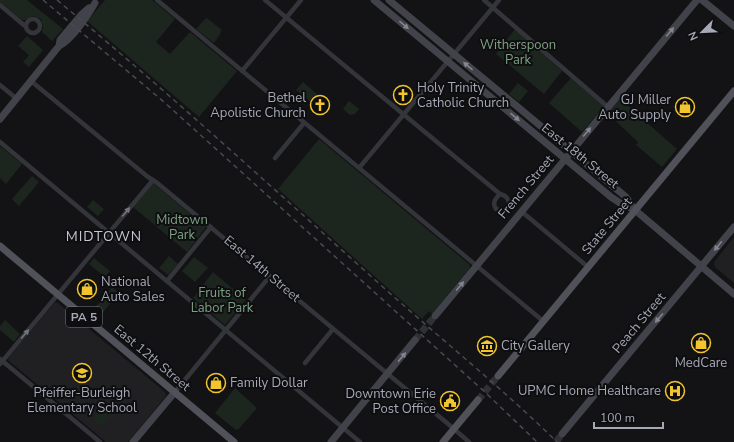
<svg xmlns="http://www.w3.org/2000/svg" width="734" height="442" viewBox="0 0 734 442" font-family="'Nunito Sans',sans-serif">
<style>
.built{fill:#201f22}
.green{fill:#1d251f}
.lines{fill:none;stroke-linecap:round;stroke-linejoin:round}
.secondary-tunnel{stroke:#303135;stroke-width:7;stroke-dasharray:7 3.5;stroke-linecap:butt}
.primary-tunnel{stroke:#303135;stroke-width:7;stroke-dasharray:7 3.5;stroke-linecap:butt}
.street{stroke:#34353a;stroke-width:4.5}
.secondary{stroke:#42434a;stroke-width:7}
.primary{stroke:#505159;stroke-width:7}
.rail{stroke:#494a51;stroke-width:1.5;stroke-dasharray:5 4;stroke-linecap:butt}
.oneway{fill:#828590}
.oneway2{fill:#72747e}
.labels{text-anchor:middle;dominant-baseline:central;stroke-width:4;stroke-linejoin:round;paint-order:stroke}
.shield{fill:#0e0e10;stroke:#787a84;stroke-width:1}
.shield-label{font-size:12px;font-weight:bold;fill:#a5a8b5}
.park-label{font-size:13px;fill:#7ca182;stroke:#0e0e10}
.poi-label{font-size:13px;fill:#a5a8b5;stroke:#0e0e10;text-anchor:start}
.street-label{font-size:13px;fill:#a5a8b5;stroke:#0e0e10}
.neighbourhood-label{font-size:14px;letter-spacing:1px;fill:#c6c8d1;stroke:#0e0e10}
</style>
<rect width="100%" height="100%" fill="#131315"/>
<!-- built -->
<path class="built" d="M734 237V283L715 267 714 264 715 261Z
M55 302 58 303 165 392 166 396 128 442H106L8 360 9 357Z"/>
<!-- green -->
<path class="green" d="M0 0H27L63 29 52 41 42 32 43 27 41 19 33 16 25 20H22L0 2Z
M105 0H152L175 19 156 42 170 54 190 32 237 71 199 117 87 21Z
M207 18 222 30 220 32 221 33 214 43 196 29 205 19Z
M515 29 562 71 544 94 496 54Z
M27 36 43 50 29 67 23 62 29 55 18 46Z
M571 78 604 106 582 132 549 103Z
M303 82 317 94 311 102 296 90Z
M518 83 528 91 519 102 509 94Z
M619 98 677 149 662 167 636 145 638 142 607 113Z
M349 101 359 109 355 114 350 115 343 109Z
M319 139 470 265 469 269 432 314 429 311 422 319 278 189Z
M0 146 22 164 6 184 0 178Z
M32 176 39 182 19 206 12 199Z
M153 183 206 227 187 252 133 207Z
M93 200 104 209 98 216 87 207Z
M169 256 178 264 168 275 159 268Z
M194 257 208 268 195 282 182 271Z
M94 258 110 271 105 277 89 264Z
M213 272 246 300 225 325 193 298Z
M112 287 119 293 99 317 92 311Z
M5 320 20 334 14 342 0 330V326Z
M235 388 257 408 238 430 237 429 236 430 215 413Z
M100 409 106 410 109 418 103 426 94 421C92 416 97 413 100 409Z"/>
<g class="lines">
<!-- secondary-tunnel -->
<path class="secondary-tunnel" d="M415 340 435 316
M556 442 562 434"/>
<!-- primary-tunnel -->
<path class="primary-tunnel" d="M478 400 498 376"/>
<!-- street -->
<path class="street" d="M157 0 543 321
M265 0 500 194
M484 0 608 107
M0 5 25 26
M26 26a7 7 0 1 1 14 0a7 7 0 1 1-14 0Z
M242 71 301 0
M31 81 148 177 156 182 447 423 469 442
M0 85 17 99
M0 142 360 442
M275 158 304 123
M359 168 499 0
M500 194C506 195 510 200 509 207L503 211 496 209C492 203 495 199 500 194Z
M521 211 588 267
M167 281 211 227
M0 359 100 442
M305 363 333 329
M0 364 153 180
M175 392 270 276"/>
<!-- secondary -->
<path class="secondary" d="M374 0 611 197 620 203 635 210
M389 0 626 197 635 210 734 294
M702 0 734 26
M59 46 60 40 81 15 89 8
M0 119 59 46C73 39 87 16 95 3
M435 316 697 0
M562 434 734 227
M133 442 175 392
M331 442 415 340"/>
<!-- primary -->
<path class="primary" d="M0 246 234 442
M498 376 734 91
M443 442 478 400"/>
<!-- rail -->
<path class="rail" d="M43 0 164 102 487 394 537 442
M57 0C169 93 276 191 384 288 442 340 502 388 557 442"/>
</g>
<!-- one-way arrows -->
<defs><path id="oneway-solid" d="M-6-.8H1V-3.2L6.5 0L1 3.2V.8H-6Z"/></defs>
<g class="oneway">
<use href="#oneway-solid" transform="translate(404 25) rotate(40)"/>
<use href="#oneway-solid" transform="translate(670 32) rotate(-50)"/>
<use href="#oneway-solid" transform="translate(468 66) rotate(-140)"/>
<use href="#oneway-solid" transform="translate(515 117) rotate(40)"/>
<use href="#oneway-solid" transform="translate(587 132) rotate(-50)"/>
<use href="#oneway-solid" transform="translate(718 246) rotate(129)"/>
<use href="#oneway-solid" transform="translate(460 286) rotate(-50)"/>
<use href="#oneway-solid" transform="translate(659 318) rotate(130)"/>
<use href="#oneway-solid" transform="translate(402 357) rotate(-50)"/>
</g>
<g class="oneway2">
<use href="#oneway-solid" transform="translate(126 212) rotate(-50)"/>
<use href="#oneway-solid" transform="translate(25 334) rotate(-50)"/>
</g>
<!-- icons -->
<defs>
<g id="church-ring" transform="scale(1)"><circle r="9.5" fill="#0e0e10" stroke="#f2c52e" stroke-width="1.5"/><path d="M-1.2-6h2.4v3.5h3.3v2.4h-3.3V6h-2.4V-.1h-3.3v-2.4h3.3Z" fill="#f2c52e"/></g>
<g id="shop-ring" transform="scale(1)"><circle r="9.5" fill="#0e0e10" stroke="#f2c52e" stroke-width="1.5"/><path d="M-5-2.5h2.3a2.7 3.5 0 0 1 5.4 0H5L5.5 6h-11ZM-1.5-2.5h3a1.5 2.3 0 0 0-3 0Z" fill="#f2c52e"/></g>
<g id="museum-ring" transform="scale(1)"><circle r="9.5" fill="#0e0e10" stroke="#f2c52e" stroke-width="1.5"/><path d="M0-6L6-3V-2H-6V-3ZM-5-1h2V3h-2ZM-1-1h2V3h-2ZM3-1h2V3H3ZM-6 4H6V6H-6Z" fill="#f2c52e"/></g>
<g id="school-ring" transform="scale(1)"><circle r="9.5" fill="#0e0e10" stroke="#f2c52e" stroke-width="1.5"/><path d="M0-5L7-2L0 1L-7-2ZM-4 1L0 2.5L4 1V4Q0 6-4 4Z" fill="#f2c52e"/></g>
<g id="hospital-ring" transform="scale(1)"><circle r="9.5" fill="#0e0e10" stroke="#f2c52e" stroke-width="1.5"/><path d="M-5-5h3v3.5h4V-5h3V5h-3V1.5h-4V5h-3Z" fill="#f2c52e"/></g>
<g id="civic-ring" transform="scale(1)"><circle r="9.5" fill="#0e0e10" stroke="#f2c52e" stroke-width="1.5"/><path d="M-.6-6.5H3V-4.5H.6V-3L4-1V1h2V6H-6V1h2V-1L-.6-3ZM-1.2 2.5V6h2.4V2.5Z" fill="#f2c52e"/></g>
</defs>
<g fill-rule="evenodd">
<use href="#church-ring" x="403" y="95"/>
<use href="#church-ring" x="320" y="105"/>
<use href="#shop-ring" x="685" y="107"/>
<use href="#shop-ring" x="87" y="289"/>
<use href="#shop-ring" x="701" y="343"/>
<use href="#museum-ring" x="487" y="346"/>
<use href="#school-ring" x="82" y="373"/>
<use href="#shop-ring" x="216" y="383"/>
<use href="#hospital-ring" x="675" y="391"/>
<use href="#civic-ring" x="450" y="401"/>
</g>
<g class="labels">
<!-- shield labels -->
<rect class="shield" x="66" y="307" width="36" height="20" rx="3"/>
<g class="shield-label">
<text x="84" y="317">PA 5</text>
</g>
<!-- park labels -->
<g class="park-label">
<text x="518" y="45">Witherspoon<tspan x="518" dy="15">Park</tspan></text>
<text x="182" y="220">Midtown<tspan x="182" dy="15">Park</tspan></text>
<text x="222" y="293">Fruits of<tspan x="222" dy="15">Labor Park</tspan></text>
</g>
<!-- poi labels -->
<g class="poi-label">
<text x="417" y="88">Holy Trinity<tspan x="417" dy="15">Catholic Church</tspan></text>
<text x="306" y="98" text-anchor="end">Bethel<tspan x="306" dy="15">Apolistic Church</tspan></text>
<text x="671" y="100" text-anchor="end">GJ Miller<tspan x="671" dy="15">Auto Supply</tspan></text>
<text x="101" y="282">National<tspan x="101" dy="15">Auto Sales</tspan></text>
<text x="501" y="346">City Gallery</text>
<text x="701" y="363" text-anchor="middle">MedCare</text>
<text x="230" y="383">Family Dollar</text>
<text x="661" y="391" text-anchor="end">UPMC Home Healthcare</text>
<text x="82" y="393" text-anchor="middle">Pfeiffer-Burleigh<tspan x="82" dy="15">Elementary School</tspan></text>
<text x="436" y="394" text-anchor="end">Downtown Erie<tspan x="436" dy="15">Post Office</tspan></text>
</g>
<!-- street labels -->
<g class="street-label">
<text transform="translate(580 156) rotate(39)">East 18th Street</text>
<text transform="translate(526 187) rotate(-50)">French Street</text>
<text transform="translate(607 226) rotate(-50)">State Street</text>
<text transform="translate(262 269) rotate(40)">East 14th Street</text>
<text transform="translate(639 323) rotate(-50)">Peach Street</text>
<text transform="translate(152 358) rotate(40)">East 12th Street</text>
</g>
<!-- neighbourhood labels -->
<g class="neighbourhood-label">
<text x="104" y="236">MIDTOWN</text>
</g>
</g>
<!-- north arrow -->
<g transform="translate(702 32) rotate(246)" stroke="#0e0e10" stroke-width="3" paint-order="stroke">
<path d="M0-3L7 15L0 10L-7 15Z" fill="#a5a8b5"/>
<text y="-6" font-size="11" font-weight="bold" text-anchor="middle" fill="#a5a8b5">N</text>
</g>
<!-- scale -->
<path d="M594 422v6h69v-6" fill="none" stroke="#a5a8b5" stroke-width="2"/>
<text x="600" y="422" font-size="12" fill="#a5a8b5" stroke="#0e0e10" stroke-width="3" paint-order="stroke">100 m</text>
</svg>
